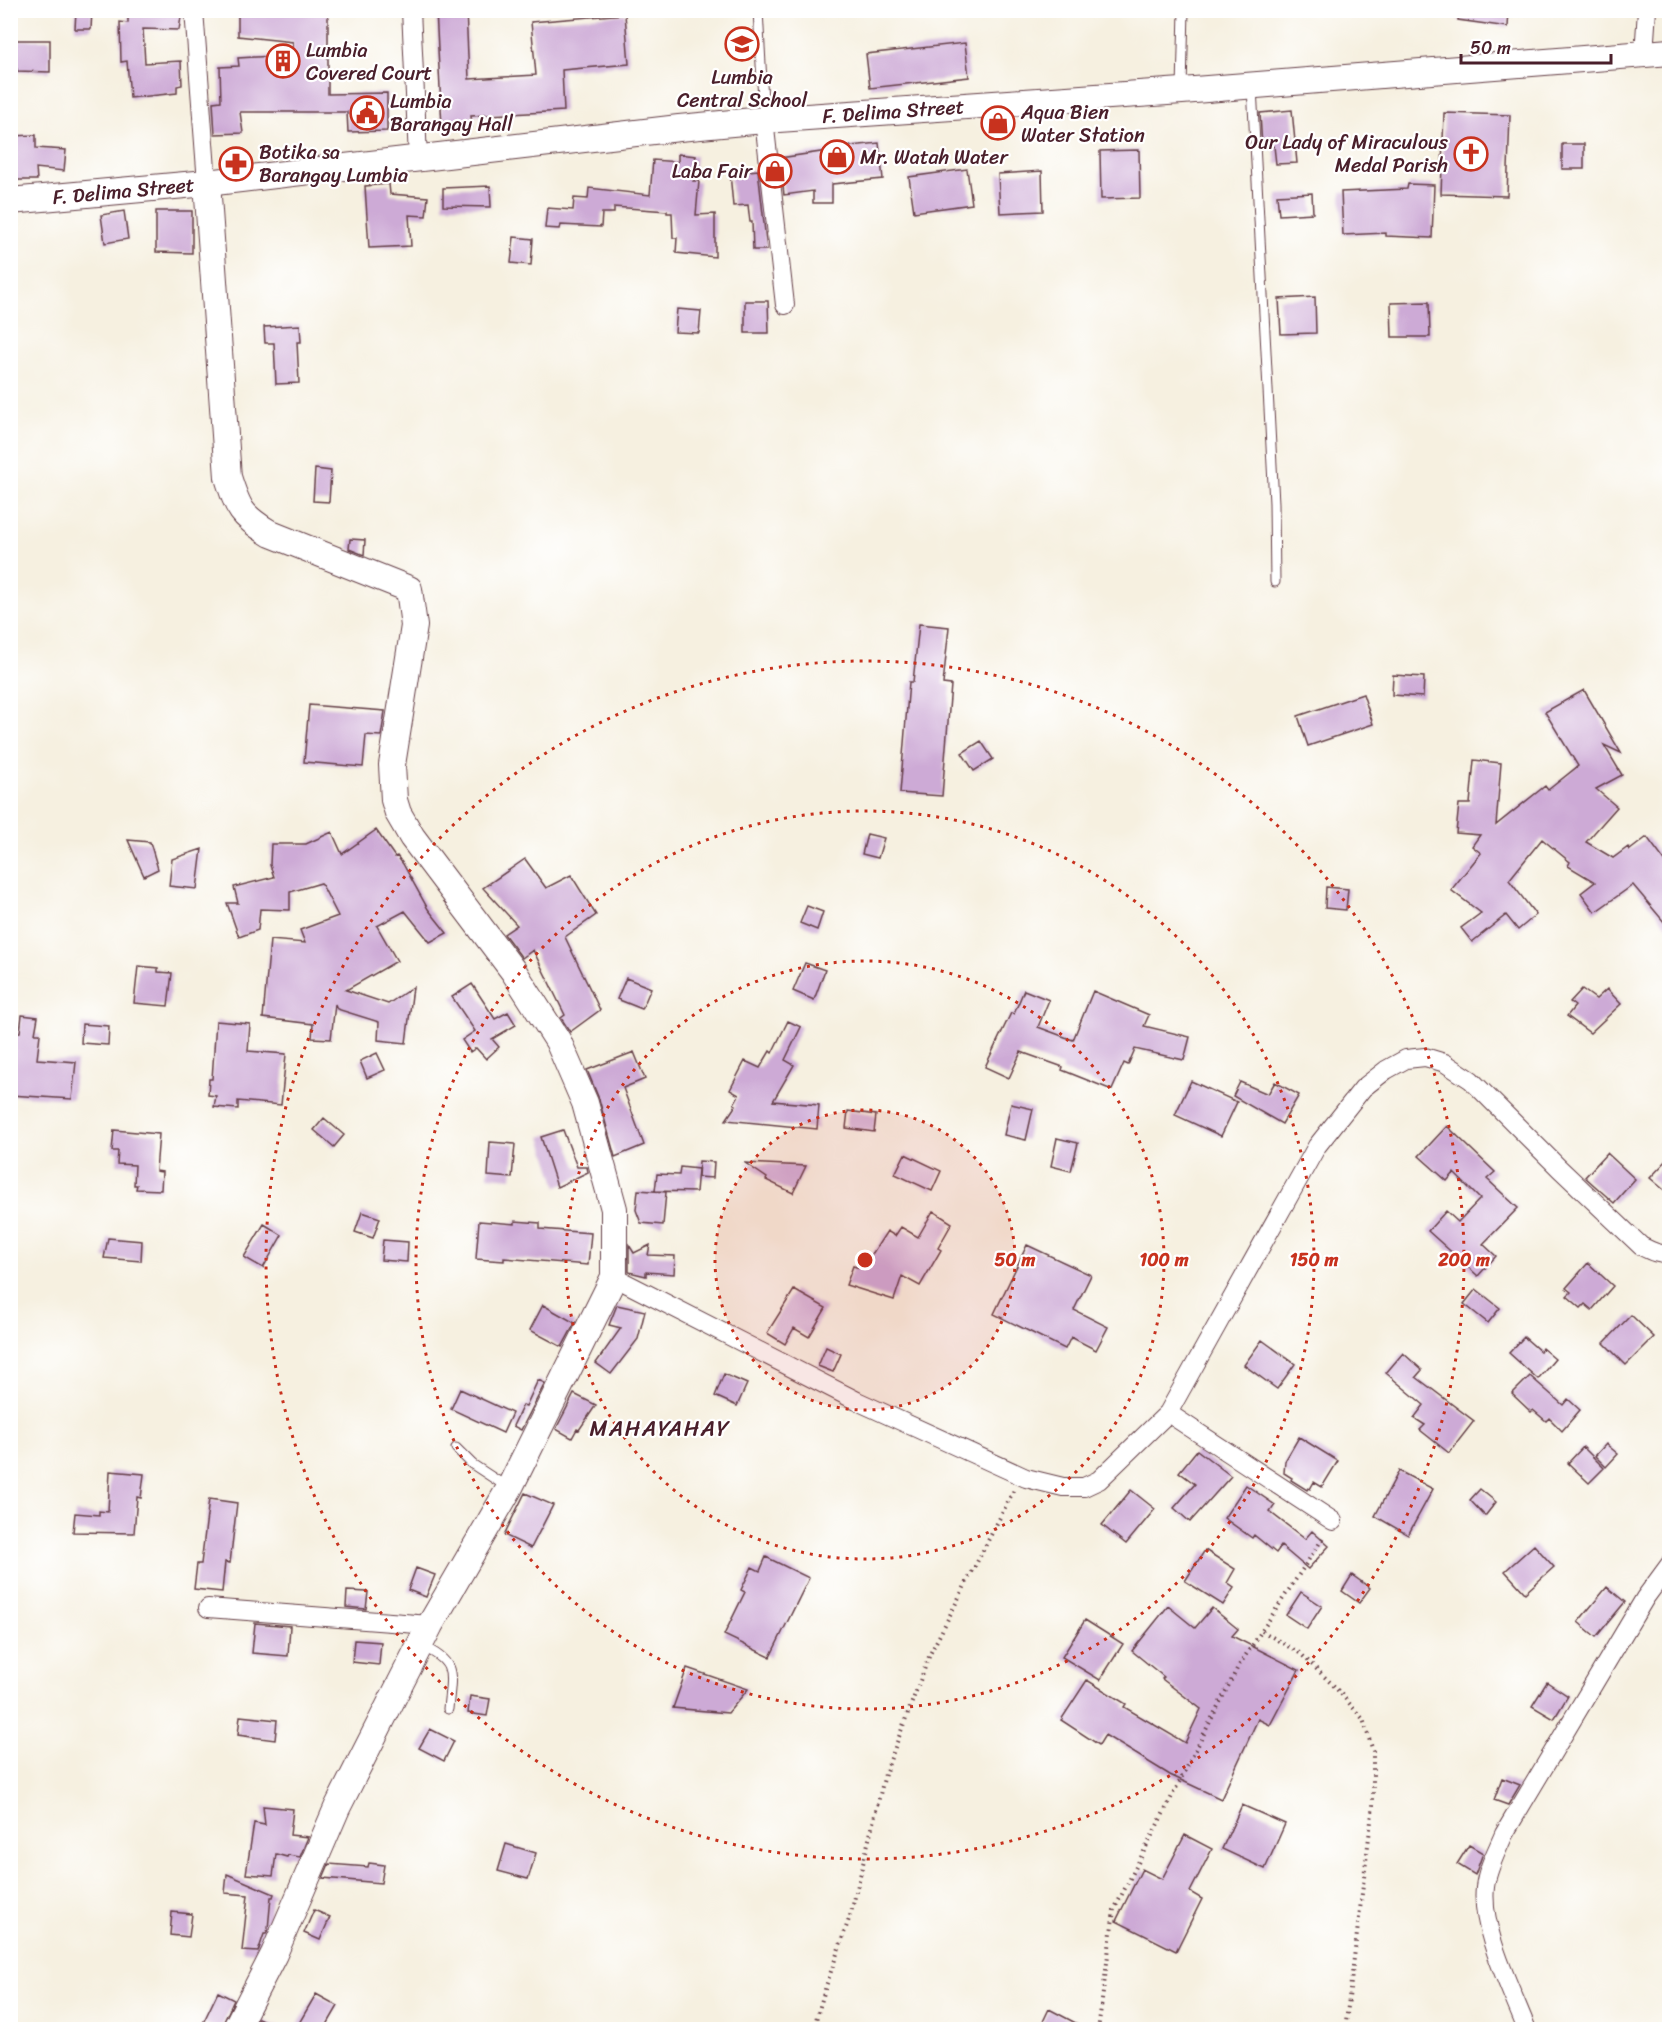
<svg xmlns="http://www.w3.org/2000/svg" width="1680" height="2040" viewBox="0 0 1680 2040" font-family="Sriracha,sans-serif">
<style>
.building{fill:#cdaad6}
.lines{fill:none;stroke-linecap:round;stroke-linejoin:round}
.lane-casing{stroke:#643e46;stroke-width:11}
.street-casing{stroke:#643e46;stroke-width:20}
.secondary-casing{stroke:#643e46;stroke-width:28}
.path{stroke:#643e46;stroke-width:4;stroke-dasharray:1.5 4.5;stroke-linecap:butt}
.lane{stroke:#fff;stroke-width:9}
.street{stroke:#fff;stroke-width:18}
.secondary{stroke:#fff;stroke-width:26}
.ring{fill:none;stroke:#c8321e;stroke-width:3;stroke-dasharray:3 6}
.labels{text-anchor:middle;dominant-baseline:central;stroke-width:4.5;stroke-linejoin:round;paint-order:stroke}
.poi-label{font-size:20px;fill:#4a1f2b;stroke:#fff;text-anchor:start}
.street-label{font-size:20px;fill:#4a1f2b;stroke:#fff}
.quarter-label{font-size:22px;letter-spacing:1.5px;fill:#4a1f2b;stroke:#fff}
.centre{fill:#c8321e;stroke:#fff;stroke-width:3}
.ring-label{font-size:18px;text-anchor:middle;font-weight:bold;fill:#c8321e;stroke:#fff;stroke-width:4.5;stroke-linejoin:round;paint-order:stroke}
</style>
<rect width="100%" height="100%" fill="#fff"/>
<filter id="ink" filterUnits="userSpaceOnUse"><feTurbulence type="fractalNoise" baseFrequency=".0167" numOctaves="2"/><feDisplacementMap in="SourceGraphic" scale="12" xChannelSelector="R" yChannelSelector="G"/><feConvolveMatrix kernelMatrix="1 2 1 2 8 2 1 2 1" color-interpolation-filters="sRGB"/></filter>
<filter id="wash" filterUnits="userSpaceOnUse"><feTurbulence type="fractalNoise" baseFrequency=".008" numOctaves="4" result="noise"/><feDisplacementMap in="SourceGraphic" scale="24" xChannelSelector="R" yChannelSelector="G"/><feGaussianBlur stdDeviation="1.35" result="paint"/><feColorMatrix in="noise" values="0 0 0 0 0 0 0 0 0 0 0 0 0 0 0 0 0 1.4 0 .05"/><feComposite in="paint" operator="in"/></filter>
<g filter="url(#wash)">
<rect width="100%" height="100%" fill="#f6f0e0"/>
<g id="blocks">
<!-- building -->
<path class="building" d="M76 10H92L91 29H75Z
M128 10H182L179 30 143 29 145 63 181 61 182 85 177 86V93L130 98 127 61 121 62 120 22 128 23Z
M238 10H328V94L387 93V131L348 132 347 112H240L243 133 215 134 213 102 221 101 220 67 239 66 238 58 292 55 293 42 238 36Z
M436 10H466L469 79 536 75 531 22 625 14 629 64 562 70 564 111 471 116 472 127H442Z
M1459 10H1509L1508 27 1458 20Z
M10 40H50V72L17 71V69L10 68Z
M965 43 969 77 870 88 866 54Z
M1292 110 1297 163 1276 164 1274 146 1262 147 1260 113Z
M1444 113 1510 115 1507 196 1441 194Z
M36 135V148L66 150 64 171 36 168 37 180H12L11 136Z
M879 143 883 179 832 184V203H813V191L784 195 780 158 841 149V147Z
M1562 144H1584V169H1562Z
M1139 150 1140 198 1101 199 1100 151Z
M678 154 696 156 693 181H699L696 215 715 214V257L676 253 677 238H673L672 213H667V211L614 207V213H602L601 227 561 225 560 229 545 228 547 208 573 210 574 198 588 199 589 188 650 195 653 160 678 162Z
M967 169 972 204 914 212 909 177Z
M758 170 767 250H753L752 222H750L748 205 733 206 730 173Z
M1042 171 1043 211 1000 213 998 174Z
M389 184 390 194 428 197 426 216 409 215 411 246 369 248 365 186Z
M1408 184 1434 185 1432 238 1386 236V233L1343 235 1341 192 1407 189Z
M490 186 491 207 443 206V188Z
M1312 193 1313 213 1279 215 1277 195Z
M124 211 128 239 105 243 101 215Z
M156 211H192V253L156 252Z
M514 237 533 239 531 265 511 263Z
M1315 297 1316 333 1281 334 1279 299Z
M745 301H768L769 333H745Z
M1429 302 1430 337H1392L1391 303Z
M677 309 701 311 699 333 675 332Z
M300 325 301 342H297L299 383 276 384 274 343H265L264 327Z
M315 469 331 471 329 502 313 501Z
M350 539 365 540 364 555 349 549Z
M919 624 949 627 943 684 951 685 942 796 900 793 909 682H913Z
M1393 675 1424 677 1423 697 1392 695Z
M1584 690 1621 753 1604 745 1622 775 1596 789 1617 807 1586 842 1613 858 1628 847 1630 850 1647 837 1670 868V929L1633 885 1595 912 1581 893 1595 882 1568 866 1570 862 1542 839 1509 880 1536 915 1518 930 1506 915 1472 942 1461 928 1481 913 1451 890 1481 853 1472 846 1480 835 1456 833 1459 804H1470L1474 760 1501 763 1496 825 1545 786 1548 790 1578 766 1545 712Z
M1363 694 1373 724 1308 746 1298 716Z
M309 705 385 711 381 736 366 735 363 767 304 762Z
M981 741 993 759 974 771 962 753Z
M376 830 395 857 397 856 403 864 428 909 447 933 430 942 405 911 377 926 397 961 346 990 388 1004 413 987 406 1043 378 1040 379 1022 337 1009 335 1004 331 1039 312 1038 313 1024 263 1018 270 940 305 943 300 930 338 916 321 883 290 892V910L260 909 258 930 239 937 227 903H238L234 887 274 877 270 865 271 844H306L332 832 342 854Z
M867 834 884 838 878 858 862 854Z
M128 840 150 842 158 869 144 876Z
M202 849 197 889 169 886 172 859Z
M525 859 546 888 571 875 596 915 565 937 600 1010 570 1032 561 1018 565 1015 533 950 522 958 504 934 517 925 483 888Z
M1326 887 1348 889 1346 910 1325 908Z
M807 906 823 912 817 930 800 923Z
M805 963 825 970 814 1000 793 991Z
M138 966 158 968V972L172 973 168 1006 134 1003Z
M626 978 651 988 642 1009 617 999Z
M472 984 495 1019 508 1012 516 1025 492 1039 499 1047 486 1059 476 1048 470 1052 462 1040 475 1031 452 997Z
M1582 989 1596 999 1607 989 1621 1004 1590 1033 1567 1016 1575 1006 1570 1002Z
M1024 990 1049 1000 1038 1027 1073 1040 1093 991 1149 1015 1144 1026 1190 1037 1184 1060 1135 1049 1128 1065 1124 1063 1112 1090 1062 1070 1063 1067 1021 1052 1009 1078 985 1067 1011 1013 1014 1014Z
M22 1015 38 1017 35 1034H40L37 1059 76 1062 72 1099 10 1095V1033L20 1032Z
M216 1021 250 1024 248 1051 286 1054 281 1105 238 1101V1109L214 1107 216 1096 208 1095 209 1079H212Z
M788 1021 801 1027 785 1060 794 1065 773 1101 819 1105 817 1129 726 1120 736 1105 734 1104 739 1095 730 1090 745 1061 760 1068 770 1051 772 1053Z
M82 1024 109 1026 108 1045 81 1043Z
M634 1052 645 1079 623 1088 644 1145 615 1157 599 1099 587 1070Z
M377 1053 385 1070 367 1078 360 1061Z
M1191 1081 1237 1102 1221 1136 1175 1115Z
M1240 1082 1268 1094 1275 1082 1299 1095 1282 1124 1233 1096Z
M1011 1104 1033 1109 1026 1140 1004 1135Z
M848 1111 876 1115 874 1132 846 1128Z
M324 1118 344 1135 334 1147 314 1130Z
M1447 1126 1495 1172 1487 1179 1518 1208 1483 1244 1496 1256 1478 1276 1428 1231 1446 1211 1458 1222 1480 1199 1454 1173 1447 1181 1419 1156Z
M114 1130 159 1134 156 1171 162 1172 161 1190 136 1189 137 1185H134L135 1165 117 1164 118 1151H112Z
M563 1130 577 1167H587L588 1172 557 1187 541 1137Z
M1057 1138 1078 1143 1071 1171 1051 1166Z
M490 1142 515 1144 512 1178 488 1176Z
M1607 1153 1635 1179 1614 1203 1585 1177Z
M905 1154 941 1171 932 1191 895 1174Z
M1670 1157V1195L1650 1178Z
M699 1161 714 1162 713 1178 698 1177Z
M745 1163 806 1166 793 1193 766 1180 767 1178Z
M680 1167 698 1169 696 1192 655 1191 657 1174 679 1175Z
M638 1190 666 1192 663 1225 641 1223 636 1210Z
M933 1211 952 1223 938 1248 941 1250 920 1286 902 1276 894 1300 846 1285 853 1266 860 1268 862 1261 867 1262 887 1231 895 1236 901 1227 918 1237Z
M362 1212 380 1218 373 1238 355 1232Z
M479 1221 515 1224V1221L540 1223V1229L591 1233 588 1265 504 1258V1261L476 1259Z
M264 1224 282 1235 263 1268 244 1257Z
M108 1238 142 1241 141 1261 104 1258Z
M383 1240 408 1242 407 1262 381 1260Z
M629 1245 634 1253 650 1245 648 1255 675 1256 674 1274 646 1272V1276L629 1272Z
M1027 1245 1091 1275 1074 1310 1108 1327 1096 1350 1071 1337 1065 1349 994 1314Z
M1588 1263 1613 1286 1592 1310 1585 1304 1581 1308 1567 1296 1571 1292 1566 1288Z
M1476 1289 1500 1308 1488 1323 1464 1304Z
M794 1290 826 1308 809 1337 794 1328 785 1344 767 1333Z
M543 1305 575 1323 562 1347 530 1330Z
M617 1305 645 1311 638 1339 611 1374 596 1363 621 1328 609 1325Z
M1631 1315 1654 1337 1626 1365 1604 1343Z
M1524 1337 1540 1351 1542 1348 1555 1359 1538 1379 1509 1353Z
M1262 1340 1295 1364 1277 1389 1244 1365Z
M826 1347 841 1354 833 1372 818 1366Z
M1403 1353 1422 1370 1416 1377 1474 1421 1449 1453 1420 1430 1425 1425 1414 1418 1424 1405 1386 1373Z
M724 1374 747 1384 737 1406 715 1396Z
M1530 1376 1563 1405 1568 1399 1580 1410 1562 1431 1549 1418 1546 1421 1533 1410 1531 1412 1512 1394Z
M538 1380 545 1383 521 1430 513 1426 523 1405 526 1406Z
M460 1389 512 1413 503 1433 451 1409Z
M574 1394 596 1405 579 1430 577 1429 572 1438 556 1429Z
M1299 1437 1338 1461 1322 1487 1314 1482 1310 1489 1308 1488 1307 1490 1291 1480 1292 1478 1284 1473 1285 1461Z
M1606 1444 1618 1454 1606 1467 1595 1456Z
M1583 1447 1604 1468 1589 1483 1568 1463Z
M1197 1450 1231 1476 1190 1522 1174 1508 1195 1484 1179 1472Z
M110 1471 144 1474 141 1498 137 1497 134 1533 73 1532 75 1513 99 1515V1511L108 1512Z
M1399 1471 1433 1489 1408 1535 1375 1516Z
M1246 1485 1275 1505 1270 1512 1305 1539 1312 1531 1329 1546 1308 1569 1281 1546 1276 1553 1254 1535 1252 1538 1224 1518Z
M1480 1489 1496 1502 1485 1516 1470 1500Z
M1131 1490 1155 1509 1126 1544 1102 1525Z
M525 1493 553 1505 531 1548 504 1535Z
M209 1499 237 1503 230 1563 225 1562 222 1592 194 1589 197 1564H201Z
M1534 1545 1554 1567 1525 1593 1505 1571Z
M1205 1550 1235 1569 1227 1583 1234 1588 1223 1605 1185 1581Z
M766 1557 809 1578 770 1657 724 1635 745 1592 741 1590 752 1567 760 1571Z
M416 1568 435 1575 426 1597 408 1590Z
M1352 1575 1370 1588 1359 1603 1342 1591Z
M1607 1587 1625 1602 1596 1637 1578 1622Z
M347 1591 368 1592 366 1609 346 1607Z
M1301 1592 1322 1606 1307 1629 1286 1615Z
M1168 1606 1195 1628 1212 1608 1238 1629 1232 1636 1299 1670 1270 1725 1258 1719 1221 1799 1170 1775 1105 1735 1099 1745 1061 1720 1087 1680 1126 1704 1124 1707 1185 1743 1201 1709 1162 1679 1164 1677 1132 1651Z
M1085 1620 1123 1644 1100 1680 1062 1657Z
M255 1623 290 1626 288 1656 252 1653Z
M354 1640 381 1642 379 1665 352 1662Z
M687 1668 748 1689 728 1713 673 1708Z
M1547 1682 1568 1696 1554 1719 1532 1706Z
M470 1696 490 1699 487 1716 468 1713Z
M240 1716 277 1720 275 1740 238 1735Z
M430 1729 454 1741 444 1761 419 1748Z
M1502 1778 1520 1785 1508 1805 1494 1800Z
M1242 1805 1285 1824 1265 1869 1222 1849Z
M263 1806 293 1809 290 1835 308 1837 300 1857 288 1855 287 1857 276 1854 273 1876 246 1874 254 1823 265 1825Z
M1185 1835 1212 1849 1190 1892 1202 1899 1176 1951 1116 1921 1142 1869 1162 1879Z
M506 1844 536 1853 528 1879 498 1871Z
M1469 1845 1483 1853 1475 1875 1457 1864Z
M369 1863 384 1865 381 1883 323 1878 329 1864 368 1867Z
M227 1874 274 1894 273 1897H271L268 1929 266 1934H264L258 1952 242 1951 248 1895 225 1893Z
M314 1910 330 1917 320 1940 304 1933Z
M172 1912 192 1914 189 1937 170 1935Z
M218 1992 234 2000 220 2030 203 2023Z
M316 1994 338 2006 324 2030H295Z
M1049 2009 1089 2030H1039Z
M258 2018 284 2030H252Z"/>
</g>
</g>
<g filter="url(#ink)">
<use href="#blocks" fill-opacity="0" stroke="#643e46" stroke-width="1.5"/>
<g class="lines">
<!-- lane casing -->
<g class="lane-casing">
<path id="lane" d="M758 10 764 119
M1252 87 1274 503 1275 582
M1182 89 1184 10
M456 1448 472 1464 507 1487
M421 1646C458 1662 451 1674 448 1709"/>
</g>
<!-- street casing -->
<g class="street-casing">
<path id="street" d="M194 10 207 183
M411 10 418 158
M1644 54 1647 10
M764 120 785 305
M614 1277 857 1401 1026 1478 1063 1487H1084L1099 1480 1168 1413 1317 1146 1363 1088 1386 1070 1406 1059 1425 1057 1445 1063 1471 1080 1559 1168 1641 1246C1651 1251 1658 1255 1670 1254
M1168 1413 1333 1521
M208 1608 430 1625
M1527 2030C1512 1990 1480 1930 1485 1887 1487 1869 1497 1851 1504 1834L1645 1598 1670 1564"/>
</g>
<!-- secondary casing -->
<g class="secondary-casing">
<g id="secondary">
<path d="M207 183 228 477C238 509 241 516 271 534L409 589 414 626 392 765 394 800 398 813 412 837 514 972 558 1041 585 1103 614 1209V1277L509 1489 430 1625 337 1808 274 1954 235 2030"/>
<path id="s1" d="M10 201 207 183 679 128 764 120 1182 91 1670 52"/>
</g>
</g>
<!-- path -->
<path class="path" d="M1262 1631 1301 1654 1334 1686 1363 1719 1373 1751V1805L1345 2030
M813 2030 826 1986 851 1913 885 1774 930 1654 1014 1490
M1098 2030 1114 1910 1238 1667 1325 1535"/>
<!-- lane -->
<use href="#lane" class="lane"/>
<!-- street -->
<use href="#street" class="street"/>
<!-- secondary -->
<use href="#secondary" class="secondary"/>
</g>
</g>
<!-- distance rings -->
<circle cx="865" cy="1260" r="150" fill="#c8321e" fill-opacity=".12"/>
<g class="ring">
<circle cx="865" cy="1260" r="150"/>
<circle cx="865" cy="1260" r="299"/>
<circle cx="865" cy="1260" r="449"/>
<circle cx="865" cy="1260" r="599"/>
</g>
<!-- icons -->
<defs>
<g id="school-ring" transform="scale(1.725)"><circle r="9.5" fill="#fff" stroke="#c8321e" stroke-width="1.5"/><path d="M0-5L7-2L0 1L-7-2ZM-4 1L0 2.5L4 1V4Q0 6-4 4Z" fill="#c8321e"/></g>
<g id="building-ring" transform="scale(1.725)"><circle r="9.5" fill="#fff" stroke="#c8321e" stroke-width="1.5"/><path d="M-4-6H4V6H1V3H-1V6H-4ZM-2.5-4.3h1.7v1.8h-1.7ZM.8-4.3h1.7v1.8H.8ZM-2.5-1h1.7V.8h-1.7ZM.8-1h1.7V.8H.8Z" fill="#c8321e"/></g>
<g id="civic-ring" transform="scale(1.725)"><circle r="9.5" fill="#fff" stroke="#c8321e" stroke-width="1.5"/><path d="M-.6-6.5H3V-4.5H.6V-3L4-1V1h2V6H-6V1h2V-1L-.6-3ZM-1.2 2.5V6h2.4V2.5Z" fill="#c8321e"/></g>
<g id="shop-ring" transform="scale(1.725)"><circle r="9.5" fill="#fff" stroke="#c8321e" stroke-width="1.5"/><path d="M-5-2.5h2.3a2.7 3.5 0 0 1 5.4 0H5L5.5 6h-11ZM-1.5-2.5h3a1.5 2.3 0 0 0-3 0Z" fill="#c8321e"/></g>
<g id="church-ring" transform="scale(1.725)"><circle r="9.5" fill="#fff" stroke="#c8321e" stroke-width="1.5"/><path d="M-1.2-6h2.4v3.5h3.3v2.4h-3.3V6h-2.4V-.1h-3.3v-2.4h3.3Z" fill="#c8321e"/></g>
<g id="pharmacy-ring" transform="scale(1.725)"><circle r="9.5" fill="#fff" stroke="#c8321e" stroke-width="1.5"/><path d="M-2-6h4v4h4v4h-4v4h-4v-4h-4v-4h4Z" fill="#c8321e"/></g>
</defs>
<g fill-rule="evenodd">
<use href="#school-ring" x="742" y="44"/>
<use href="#building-ring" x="283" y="61"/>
<use href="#civic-ring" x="367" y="113"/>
<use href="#shop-ring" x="998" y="123"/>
<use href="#church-ring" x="1471" y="154"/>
<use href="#shop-ring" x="837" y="157"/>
<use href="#pharmacy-ring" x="236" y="164"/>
<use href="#shop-ring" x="775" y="171"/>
</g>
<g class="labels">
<!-- poi labels -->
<g class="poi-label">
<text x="306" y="50">Lumbia<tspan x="306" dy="23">Covered Court</tspan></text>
<text x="742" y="77" text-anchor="middle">Lumbia<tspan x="742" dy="23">Central School</tspan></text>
<text x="390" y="101">Lumbia<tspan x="390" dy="23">Barangay Hall</tspan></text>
<text x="1021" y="112">Aqua Bien<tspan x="1021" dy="23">Water Station</tspan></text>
<text x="1448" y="142" text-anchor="end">Our Lady of Miraculous<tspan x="1448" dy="23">Medal Parish</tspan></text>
<text x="259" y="152">Botika sa<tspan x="259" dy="23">Barangay Lumbia</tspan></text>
<text x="860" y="157">Mr. Watah Water</text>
<text x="752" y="171" text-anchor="end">Laba Fair</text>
</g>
<!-- street labels -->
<g class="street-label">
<text stroke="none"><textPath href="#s1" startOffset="888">F. Delima Street</textPath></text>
<text stroke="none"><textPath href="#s1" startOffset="114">F. Delima Street</textPath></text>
</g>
<!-- quarter labels -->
<g class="quarter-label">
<text x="660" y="1428">MAHAYAHAY</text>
</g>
</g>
<circle cx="865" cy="1260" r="9" class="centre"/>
<g class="ring-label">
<text x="1015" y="1266">50 m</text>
<text x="1164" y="1266">100 m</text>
<text x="1314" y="1266">150 m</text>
<text x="1464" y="1266">200 m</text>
</g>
<!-- margin -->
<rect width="1680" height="2040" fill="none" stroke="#fff" stroke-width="36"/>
<!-- scale -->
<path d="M1461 54v9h150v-9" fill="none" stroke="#4a1f2b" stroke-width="3"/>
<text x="1470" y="54" font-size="18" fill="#4a1f2b" stroke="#ffffff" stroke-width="4.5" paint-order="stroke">50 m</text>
</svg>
